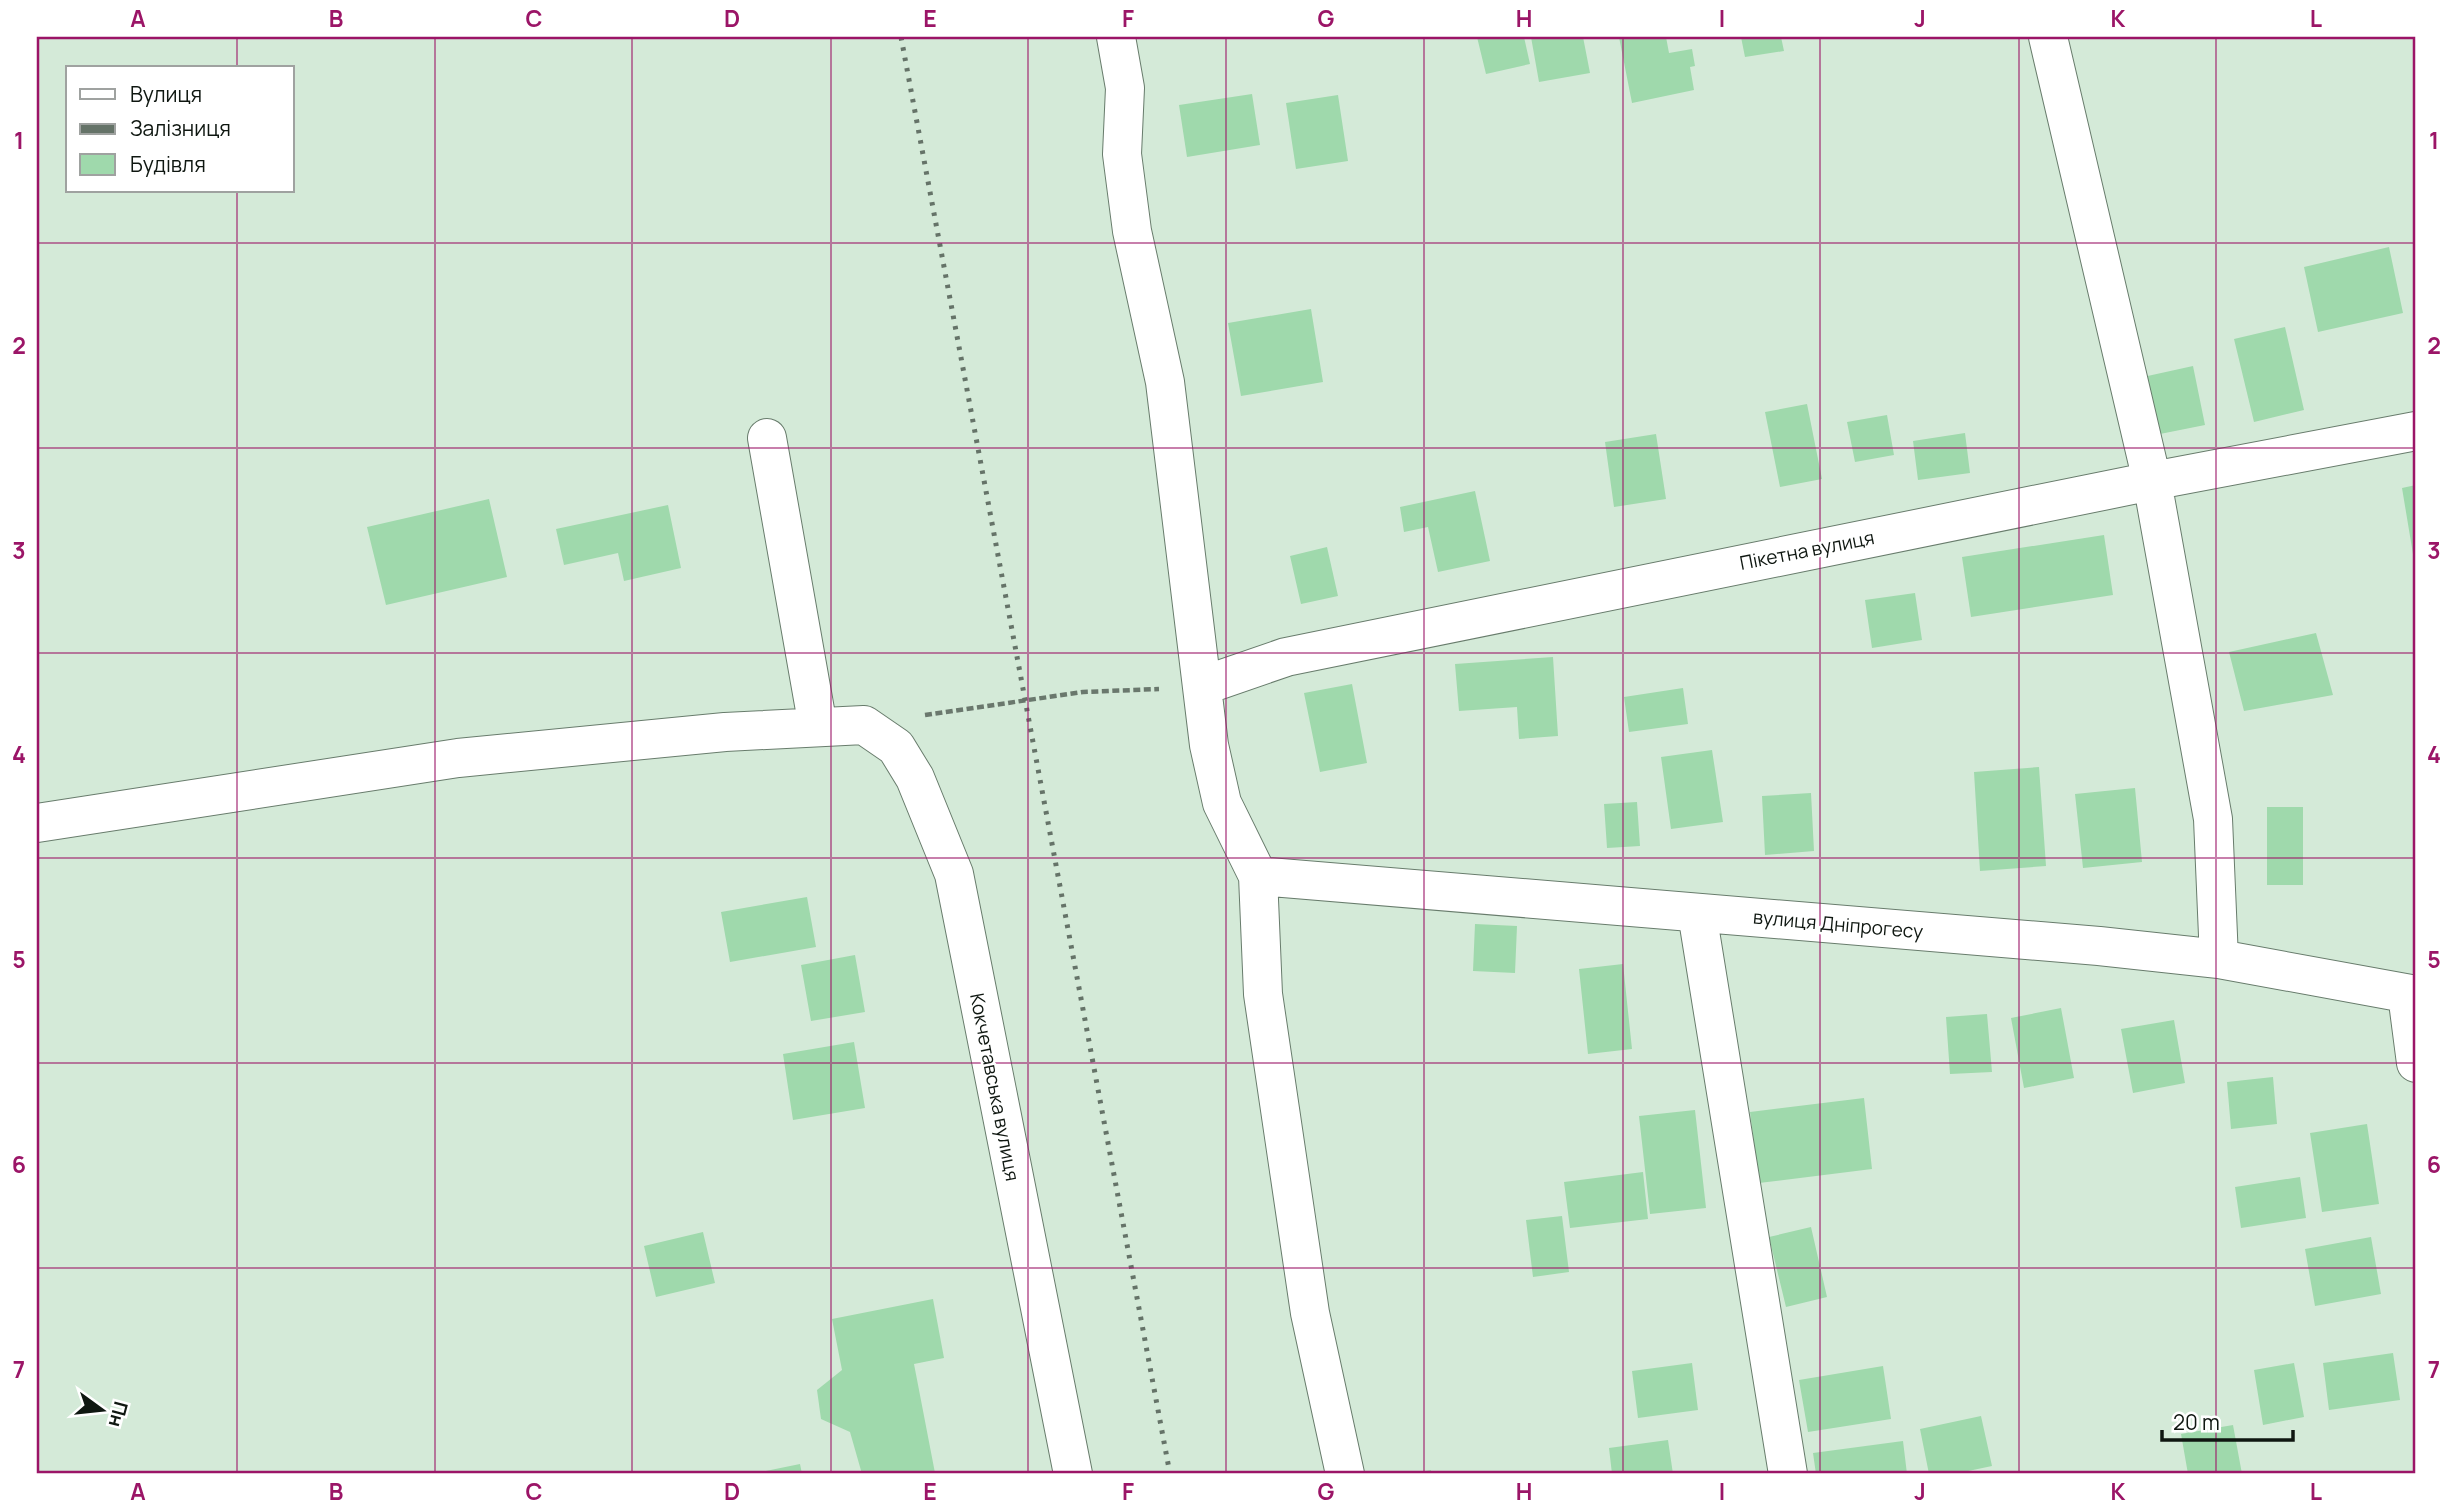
<svg xmlns="http://www.w3.org/2000/svg" width="2453" height="1511" viewBox="0 0 2453 1511" font-family="Manrope,sans-serif">
<style>
.building{fill:#9fd9ac}
.lines{fill:none;stroke-linecap:round;stroke-linejoin:round}
.minor-casing{stroke:#687c6c;stroke-width:40}
.path{stroke:#6a786d;stroke-width:4.5;stroke-dasharray:7 3.5;stroke-linecap:butt}
.minor{stroke:#fff;stroke-width:38}
.rail{stroke:#657368;stroke-width:5;stroke-dasharray:3.5 7;stroke-linecap:butt}
.grid{fill:none;stroke:#9b1567;stroke-width:2;stroke-opacity:0.55}
.labels{text-anchor:middle;dominant-baseline:central;stroke-width:5;stroke-linejoin:round;paint-order:stroke}
.street-label{font-size:19px;fill:#0f1711;stroke:#fff}
.neatline{fill:none;stroke:#9b1567;stroke-width:2.5}
.grid-label{font-size:23px;text-anchor:middle;font-weight:bold;fill:#9b1567}
</style>
<rect width="100%" height="100%" fill="#d4ead8"/>
<!-- building -->
<path class="building" d="M1477 37H1524L1530 64 1486 74Z
M1531 37H1583L1590 73 1539 82Z
M1619 37H1666L1669 53 1692 49 1695 66 1690 67 1694 90 1632 103Z
M1741 37H1781L1784 51 1745 57Z
M1252 94 1260 145 1187 157 1179 105Z
M1338 95 1348 161 1296 169 1286 103Z
M2389 247 2403 313 2318 332 2304 267Z
M1311 309 1323 382 1241 396 1228 323Z
M2285 327 2304 410 2254 422 2234 339Z
M2193 366 2205 425 2155 435 2143 377Z
M1807 404 1822 479 1780 487 1765 412Z
M1887 415 1894 455 1855 462 1847 422Z
M1965 433 1970 473 1918 480 1913 441Z
M1656 434 1666 499 1614 507 1605 442Z
M2416 485V566H2415L2402 488Z
M1475 491 1490 561 1438 572 1428 527 1404 532 1400 507Z
M489 499 507 577 386 605 367 527Z
M668 505 681 568 624 581 618 553 564 565 556 529Z
M2104 535 2113 595 1971 617 1962 557Z
M1327 547 1338 596 1301 604 1290 556Z
M1915 593 1922 640 1872 648 1865 600Z
M2316 633 2333 695 2244 711 2229 652Z
M1553 657 1558 736 1519 739 1517 707 1459 711 1455 664Z
M1352 684 1367 763 1320 772 1304 693Z
M1683 688 1688 724 1629 732 1624 697Z
M1712 750 1723 822 1671 829 1661 757Z
M2039 767 2046 866 1980 871 1974 772Z
M2135 788 2142 862 2083 868 2075 794Z
M1811 793 1814 851 1765 855 1762 796Z
M1637 802 1640 846 1607 848 1604 804Z
M2267 807H2303V885H2267Z
M807 897 816 947 730 962 721 912Z
M1475 924 1517 926 1515 973 1473 971Z
M855 955 865 1012 811 1021 801 965Z
M1623 964 1632 1049 1588 1054 1579 969Z
M2061 1008 2074 1078 2024 1088 2011 1018Z
M1987 1014 1992 1072 1950 1074 1946 1017Z
M2174 1020 2185 1083 2133 1093 2121 1029Z
M854 1042 865 1108 793 1120 783 1054Z
M2273 1077 2277 1124 2231 1129 2227 1082Z
M1864 1098 1872 1169 1759 1183 1750 1112Z
M1695 1110 1706 1208 1650 1214 1639 1116Z
M2367 1124 2379 1204 2322 1212 2310 1133Z
M1643 1172 1648 1219 1570 1228 1564 1182Z
M2300 1177 2306 1218 2241 1228 2235 1187Z
M1562 1216 1569 1272 1533 1277 1526 1220Z
M1811 1227 1827 1297 1786 1307 1769 1237Z
M703 1232 715 1283 656 1297 644 1246Z
M2371 1237 2381 1294 2315 1306 2305 1249Z
M933 1299 944 1358 914 1364 935 1473 862 1474 850 1432 821 1419 817 1390 842 1370 832 1319Z
M2393 1353 2400 1400 2329 1410 2323 1363Z
M1692 1363 1698 1410 1638 1418 1632 1371Z
M2294 1363 2304 1417 2263 1425 2254 1370Z
M1883 1366 1891 1419 1808 1432 1799 1380Z
M1981 1416 1992 1466 1954 1474H1929L1920 1429Z
M2233 1425 2242 1474H2188L2181 1434Z
M1668 1440 1673 1474H1612L1609 1448Z
M1903 1441 1907 1474H1816L1813 1453Z
M800 1464 802 1474H756V1473Z
M1431 1470V1474H1414V1473Z"/>
<g class="lines">
<!-- minor casing -->
<g class="minor-casing">
<path id="minor" d="M1116 37 1125 88 1122 154 1132 231 1165 382 1209 745 1222 803 1258 876 1263 994 1310 1313 1345 1474
M2048 37 2152 481 2213 819 2219 959
M767 438 818 727
M1202 686 1286 657 2152 481 2416 431
M37 823 458 758 725 732 864 725 896 747 915 778 954 874 1073 1474
M1258 876 2099 946 2219 959 2416 995
M1697 913 1788 1474
M2407 994 2416 1063"/>
</g>
<!-- path -->
<path class="path" d="M925 715 1083 692 1159 689"/>
<!-- minor -->
<use href="#minor" class="minor"/>
<!-- rail -->
<path class="rail" d="M901 37 1170 1474"/>
</g>
<!-- grid -->
<path class="grid" d="M237 37V68M435 37V1474M632 37V1474M831 37V1474M1028 37V1474M1226 37V1474M1424 37V1474M1623 37V1474M1820 37V1474M2019 37V1474M2216 37V1474M237 191V1474M37 243H2416M37 448H2416M37 653H2416M37 858H2416M37 1063H2416M37 1268H2416"/>
<g class="labels">
<!-- street labels -->
<g class="street-label">
<text transform="translate(1807 550) rotate(-11)">Пікетна вулиця</text>
<text transform="translate(1838 924) rotate(5)">вулиця Дніпрогесу</text>
<text transform="translate(995 1087) rotate(79)">Кокчетавська вулиця</text>
</g>
</g>
<!-- border -->
<rect width="2453" height="1511" fill="none" stroke="#ffffff" stroke-width="77"/>
<!-- legend -->
<rect x="66" y="66" width="228" height="126" fill="#ffffff" stroke="#9fa2a0" stroke-width="2"/>
<rect x="80" y="89" width="35" height="10" fill="#ffffff" stroke="#9fa2a0" stroke-width="2"/>
<text x="130" y="102" font-size="21" fill="#0f1711">Вулиця</text>
<rect x="80" y="124" width="35" height="10" fill="#657368" stroke="#9fa2a0" stroke-width="2"/>
<text x="130" y="136" font-size="21" fill="#0f1711">Залізниця</text>
<rect x="80" y="154" width="35" height="21" fill="#9fd9ac" stroke="#9fa2a0" stroke-width="2"/>
<text x="130" y="172" font-size="21" fill="#0f1711">Будівля</text>
<!-- north arrow -->
<g transform="translate(102 1410) rotate(105)" stroke="#ffffff" stroke-width="5" paint-order="stroke">
<path d="M0-5L12 26L0 18L-12 26Z" fill="#0f1711"/>
<text y="-10" font-size="19" font-weight="bold" text-anchor="middle" fill="#0f1711">Пн</text>
</g>
<!-- scale -->
<path d="M2162 1430v10h131v-10" fill="none" stroke="#0f1711" stroke-width="3.5"/>
<text x="2173" y="1430" font-size="21" fill="#0f1711" stroke="#ffffff" stroke-width="5" paint-order="stroke">20 m</text>
<rect x="38" y="38" width="2376" height="1434" class="neatline"/>
<g class="grid-label">
<text x="138" y="27">A</text>
<text x="336" y="27">B</text>
<text x="534" y="27">C</text>
<text x="732" y="27">D</text>
<text x="930" y="27">E</text>
<text x="1128" y="27">F</text>
<text x="1326" y="27">G</text>
<text x="1524" y="27">H</text>
<text x="1722" y="27">I</text>
<text x="1920" y="27">J</text>
<text x="2118" y="27">K</text>
<text x="2316" y="27">L</text>
<text x="19" y="149">1</text>
<text x="2434" y="149">1</text>
<text x="19" y="354">2</text>
<text x="2434" y="354">2</text>
<text x="19" y="559">3</text>
<text x="2434" y="559">3</text>
<text x="19" y="763">4</text>
<text x="2434" y="763">4</text>
<text x="19" y="968">5</text>
<text x="2434" y="968">5</text>
<text x="19" y="1173">6</text>
<text x="2434" y="1173">6</text>
<text x="19" y="1378">7</text>
<text x="2434" y="1378">7</text>
<text x="138" y="1500">A</text>
<text x="336" y="1500">B</text>
<text x="534" y="1500">C</text>
<text x="732" y="1500">D</text>
<text x="930" y="1500">E</text>
<text x="1128" y="1500">F</text>
<text x="1326" y="1500">G</text>
<text x="1524" y="1500">H</text>
<text x="1722" y="1500">I</text>
<text x="1920" y="1500">J</text>
<text x="2118" y="1500">K</text>
<text x="2316" y="1500">L</text>
</g>
</svg>
